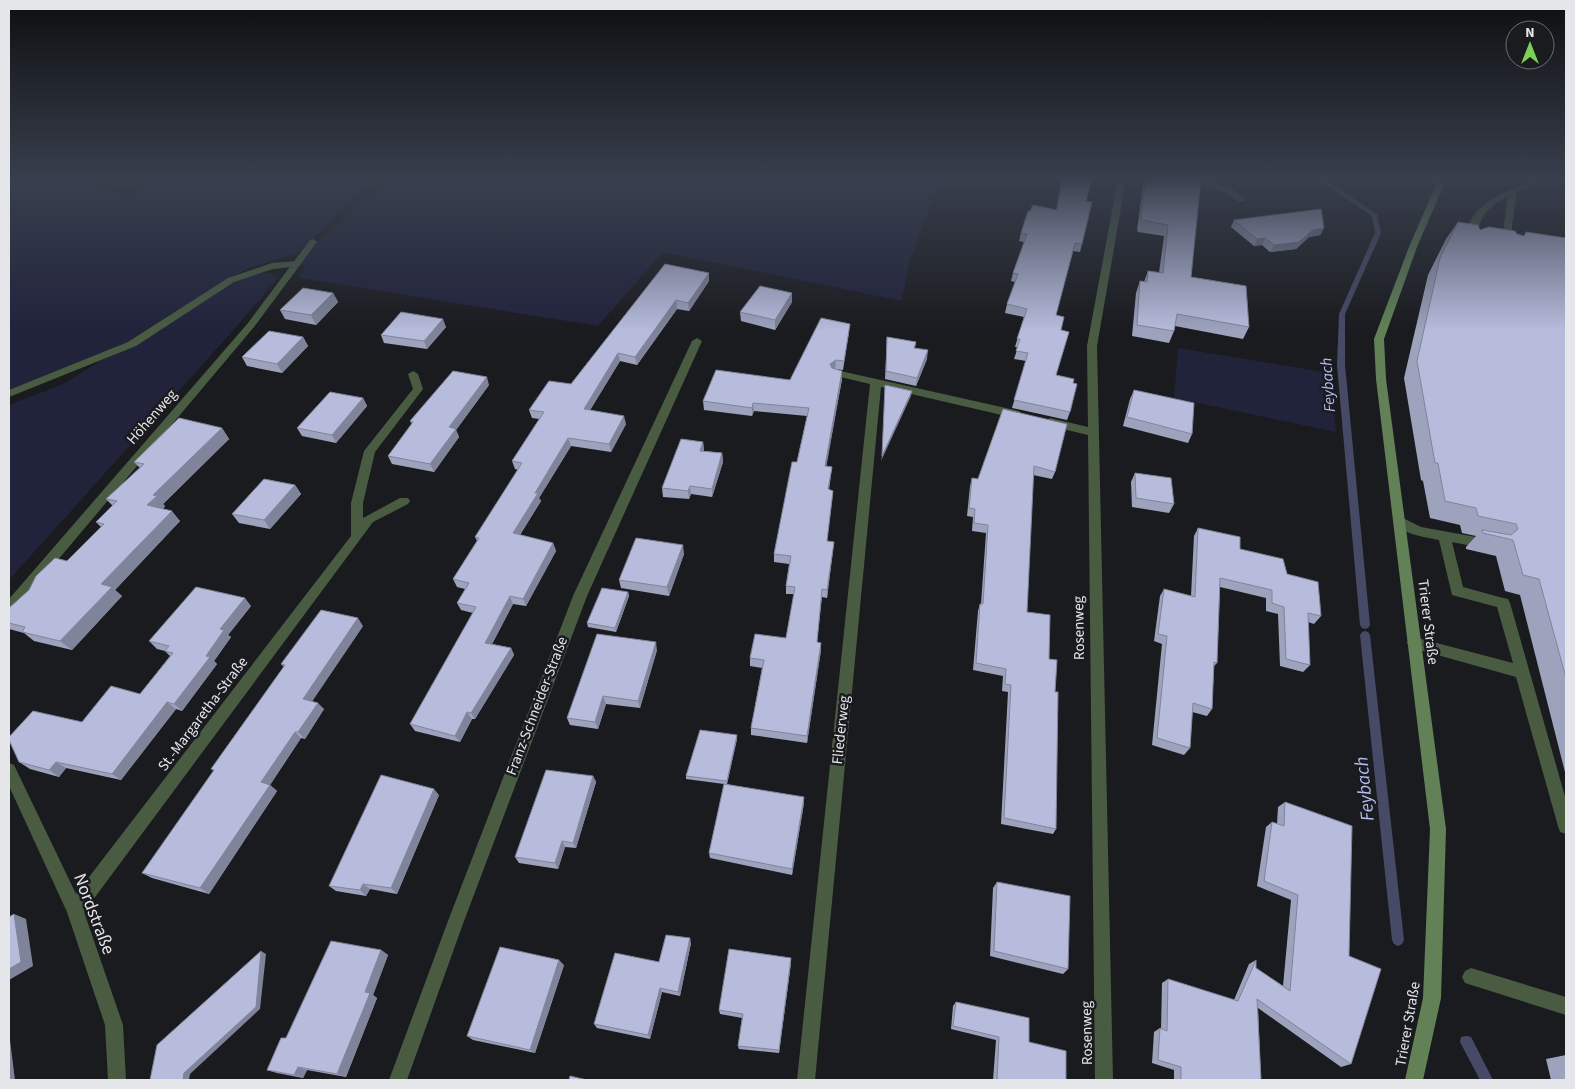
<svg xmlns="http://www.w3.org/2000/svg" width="1575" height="1089" viewBox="0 0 1575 1089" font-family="'Source Sans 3',sans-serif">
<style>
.green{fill:#21233b}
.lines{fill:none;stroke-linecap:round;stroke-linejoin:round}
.stream{fill:#464a66;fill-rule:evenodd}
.lane{fill:#495c42;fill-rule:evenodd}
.street{fill:#495c42;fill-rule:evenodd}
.secondary{fill:#628157;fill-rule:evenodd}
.wall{fill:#9da2bd}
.shaded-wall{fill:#80849a}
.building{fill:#b7bcdc;stroke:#80849a}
.labels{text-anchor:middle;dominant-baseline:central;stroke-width:5;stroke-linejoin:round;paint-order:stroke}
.street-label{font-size:15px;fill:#e5e6e9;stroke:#1a1b1f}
.water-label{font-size:16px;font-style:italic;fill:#b4bcf1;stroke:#1a1b1f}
.near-street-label{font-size:18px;fill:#e5e6e9;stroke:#1a1b1f}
.near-water-label{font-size:19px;font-style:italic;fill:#b4bcf1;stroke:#1a1b1f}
</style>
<rect width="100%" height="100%" fill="#1a1b1f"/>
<!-- green -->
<path class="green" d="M9 179H81L130 198 140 192 152 179H296L311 184 317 179H378L297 253 249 268 228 279 129 342 9 391Z
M386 179H941L909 263 902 301 663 252 598 326 299 278 306 265H300L317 243Z
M269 273 278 278 230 334 9 580V405L61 385 102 360 135 345 234 281 254 274Z
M1178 348 1330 373 1336 432 1174 398Z"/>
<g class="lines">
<!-- stream -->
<path class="stream" d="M1318 179H1324L1377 214 1381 233 1345 314V365L1370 625 1368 628 1365 629 1362 628 1360 625 1337 365 1339 314 1375 233 1372 216Z
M1365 631 1368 632 1370 635 1404 940 1402 944 1398 946 1394 944 1392 940 1360 635 1362 632Z
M1466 1036 1471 1037 1493 1080H1480L1460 1042 1461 1037Z"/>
<!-- lane -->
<path class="lane" d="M1538 179H1548L1517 192 1512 224V247L1505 245 1504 224 1508 196C1486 208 1480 216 1476 241L1469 243C1458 206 1513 188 1538 179Z
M296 261 301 264 299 266 273 269 234 282 136 346 9 397V390L128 342 228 278 272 263Z
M1399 516 1421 527 1487 539 1491 541 1493 544 1491 547 1487 549 1452 542 1463 587 1503 598 1508 599 1510 603 1566 800V834L1560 832 1558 826 1516 677 1409 647 1407 643 1409 639 1414 637 1513 663 1497 607 1452 595 1439 540C1424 537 1401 534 1393 521Z
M1471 968 1566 997V1015L1465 983 1462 977 1465 971Z"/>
<!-- street -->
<path class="street" d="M1118 179H1126L1097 346 1113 1080H1095L1088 435 1046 425 1044 422 1050 418 1088 427 1087 346Z
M1162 179C1189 176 1227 179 1246 200L1239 202C1218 184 1192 184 1166 181Z
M313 239 317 242 254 327 14 612 9 613V599L248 323 310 240Z
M697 338 702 341 587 596 464 921 407 1080H389L448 921 573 596 692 341Z
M836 370 1019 411 1024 415 1019 419 881 387 815 1080H797L870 384 832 375V371Z
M413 371 418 374 423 389 375 452 363 503V518L400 498H408L410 501 408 504 373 522 84 912 123 1025 126 1080H108L105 1025 67 912 9 786V763L14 765 76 894 351 536V503L364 451 413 389 408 374Z"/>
<!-- secondary -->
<path class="secondary" d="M1435 179H1443V187L1417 247 1384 339 1386 379 1446 829 1441 998 1423 1080H1405L1423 998 1430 829 1376 379 1374 339 1409 247 1435 187Z"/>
</g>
<!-- wall -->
<path class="wall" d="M1061 179H1092L1086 201 1082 244 1080 252 1073 251 1056 315 1061 330 1056 375 1073 383 1070 412 1067 420 1012 408 1026 361 1014 359 1018 347H1015L1024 317 1005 313 1007 304 1015 282 1011 281 1013 273 1024 242 1019 241 1021 233 1030 211 1056 210Z
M1144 179H1201L1191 277 1249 327 1243 339 1175 326 1174 331 1169 343 1132 336 1136 293 1140 281 1144 282 1148 271 1159 273 1164 236 1138 232 1137 230Z
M1234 220 1324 228 1320 235 1309 237 1296 249 1270 252 1262 245 1254 246 1231 227Z
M1458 222 1480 230 1517 234 1524 236 1566 238V776L1520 595 1505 591 1496 556 1466 549V547L1476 536 1462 533 1460 525 1430 518 1423 481 1421 480 1404 378 1428 275 1446 239Z
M665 264 709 281 689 311 677 309 637 365 620 361 590 410 626 424 611 452 571 446 539 498 541 501 520 535 553 543 556 551 526 606 513 604 492 644 511 648 514 655 475 719H472L460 742 415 731 410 724 473 613 461 610 457 603 465 589 457 587 453 579 477 541 475 537 518 470 515 469 512 461 539 419 532 418 529 410 571 384Z
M333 293 338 302 316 325 285 319 280 310Z
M792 302 775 330 741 321 740 312Z
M446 327 427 349 384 343 381 335Z
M849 332 843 370 834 369 842 379 826 466 832 467 831 475 829 490 833 491 832 499 827 541 834 542 827 598 822 597 817 642 821 650 807 743 751 735V728L762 668 750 666V658L786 638 794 594H786V586L789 564 774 562V554L797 462 807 416 754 411 752 416 704 410 703 401 790 380Z
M303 337 308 346 282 373 247 366 242 357Z
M887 337 916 342 915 348 927 359 916 386 885 379Z
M489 385 456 430 459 437 434 472 392 464 388 456 412 424 410 421Z
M1134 390 1192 434 1188 443 1123 426 1130 399Z
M363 398 367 406 336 443 302 436 297 428Z
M1003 409 1055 472 1052 479 1033 475 1027 612 1049 659 1055 692 1056 829 1053 834 1001 824 1008 692 1002 691 1003 676 973 670 978 611 980 604H981L986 533 972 531 973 517 967 516 970 486 972 478 978 479Z
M222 428 229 439 163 504 165 506 163 509 180 521 115 590 122 596 72 650 34 641 24 633 9 629V608L67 561 101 527 96 522 113 506 106 499 140 468 134 462Z
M703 442 704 451 722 453 723 462 712 497 691 494 689 499 663 497 662 488Z
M1135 473 1174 504 1169 513 1132 507 1131 482Z
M295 485 301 494 270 529 239 523 232 514Z
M1198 528 1240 549 1287 574 1321 616 1314 624 1308 622 1310 665 1303 672 1280 666 1278 614 1266 611V598L1220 587 1217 663 1214 666 1212 709 1207 716 1192 712 1190 748 1184 755 1152 745 1162 644 1154 641 1160 596 1164 589 1191 596 1194 536Z
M684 554 669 596 621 588 619 580Z
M628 592 629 596 616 632 588 627 587 623Z
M251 606 228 635 231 637 214 661 217 664 182 711 176 709 121 780 66 768 59 777 30 769 19 762 82 722 140 694 170 656 165 651 157 649 149 641Z
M363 626 312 701 324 709 305 739 301 738 270 785 277 791 209 894 152 878 142 873 214 771 211 769 284 667 281 664Z
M657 650 640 708 606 704 598 729 570 725 567 718Z
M737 735V739L727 784 804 803 792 875 710 858 709 853 724 784 686 779V776Z
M593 776 596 782 576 848 565 847 558 869 519 863 515 857Z
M439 795 397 894 370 889 366 896 336 891 329 886Z
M1285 802 1349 956 1351 1064 1341 1067 1258 1008 1261 1080H1174V1070L1152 1063 1154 1032 1160 1028 1161 1029 1162 983 1168 979 1234 1000 1249 964 1256 960V968L1283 986 1291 900 1257 886 1266 827 1272 822 1277 824 1278 807Z
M997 882 1068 969 1063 974 990 956 993 888Z
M691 943 680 996 662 992 650 1039 597 1028 594 1024 659 962Z
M381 950 388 955 373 995 377 998 346 1077 307 1070 303 1078 277 1073 267 1070 286 1038Z
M791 963 779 1053 739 1049 738 1046 742 1018 720 1014 719 1010Z
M564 965 535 1053 473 1040 467 1036Z
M956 1002 1029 1042 1066 1080H993L996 1040 951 1029 953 1006Z
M1566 1055V1080H1551L1546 1059Z"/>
<!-- shaded-wall -->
<path class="shaded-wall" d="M1324 228 1320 235 1309 237 1296 249 1270 252 1274 245 1313 230Z
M1265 238 1262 245 1254 246 1257 239Z
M709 273V281L689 311 688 303Z
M333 293 338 302 316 325 311 315Z
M792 293V302L775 330V320Z
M676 300 677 309 637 365 635 357Z
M443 319 446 327 427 349 424 341Z
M303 337 308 346 282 373 277 364Z
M928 350 927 359 916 386 917 378Z
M618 353 620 361 586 417 584 409Z
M836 360 835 368 829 372 830 364Z
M842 371V379L825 474V466Z
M487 377 489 385 456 430 459 437 434 472 430 464 449 427Z
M912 391 911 396 881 461 882 456Z
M363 398 367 406 336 443 332 435Z
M753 403 754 411 752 416V408Z
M624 416 626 424 611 452 609 444Z
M222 428 229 439 163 504 165 506 157 515 147 505 153 495Z
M568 438 571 446 539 498 541 501 516 541 513 533 535 493Z
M703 442 704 450 701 459 700 451Z
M722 453 723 462 712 497V489Z
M295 485 301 494 270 529 264 520Z
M690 486 691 494 689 499 688 491Z
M172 511 180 521 115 590 122 596 72 650 60 641 101 584Z
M834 542 827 598V590Z
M553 543 556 551 526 606 523 599Z
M683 545 684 554 669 596 667 587Z
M628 592 629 596 616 632 615 628Z
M510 596 513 604 489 650 485 643Z
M245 598 251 606 228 635 231 637 214 661 217 664 182 711 174 704 206 656 220 629Z
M358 618 363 626 309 706 303 699Z
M656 642 657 650 640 708 638 701Z
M821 643V650L807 743V736Z
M511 648 514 655 475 719 471 713Z
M603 696 606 704 598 729 595 722Z
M167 702 176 709 121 780 112 774Z
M318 703 324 709 305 739 298 732Z
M467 712 472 719 460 742 455 736Z
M295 732 301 738 270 785 277 791 209 894 200 888 261 782Z
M737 735V739L727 784V781Z
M56 762 66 768 59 777 49 770Z
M593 776 596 782 576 848 573 843Z
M434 789 439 795 397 894 391 888Z
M804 797V803L792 875V869Z
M562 841 565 847 558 869 555 863Z
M363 884 370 889 366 896 360 890Z
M14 914 26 919 33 966 9 980V969Z
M690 938 691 943 680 996 678 992Z
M381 950 388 955 373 995 377 998 346 1077 337 1074 365 992Z
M261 951 266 954 260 1009 190 1074 189 1080H183L184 1073Z
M791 958V963L779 1053V1050Z
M559 960 564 965 535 1053 530 1050Z
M660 988 662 992 650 1039 648 1035Z
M9 1032 15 1080H9Z
M298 1067 307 1070 303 1078 294 1075Z"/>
<!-- building -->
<path class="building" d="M1062 179H1092L1086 201 1092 202 1082 244 1075 243 1056 315 1064 317 1061 330 1069 332 1056 375 1074 379 1073 383 1077 384 1070 412 1014 400 1028 353 1016 351 1020 339H1017L1027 309 1007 304 1018 274 1013 273 1027 234 1021 233 1028 211H1030L1033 205 1057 210Z
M1146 179H1201L1191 277 1246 286 1249 327 1177 314 1174 331 1137 325 1140 281 1147 282 1148 271 1163 273 1168 225 1142 220 1141 218Z
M1321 209 1324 228 1313 230 1299 242 1274 245 1265 238 1257 239 1234 220Z
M1458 222 1478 225 1480 230 1489 227 1515 231 1517 234 1524 236 1526 232 1566 238V678L1539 579 1523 575 1513 540 1483 533 1482 530 1511 535 1518 529 1516 524 1478 516 1476 508 1445 501 1438 463H1435L1417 361 1440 258Z
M665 264 709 273 688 303 676 300 635 357 618 353 584 409 624 416 609 444 568 438 535 493H538L513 533 553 543 523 599 510 596 485 643 511 648 471 713 467 712 455 736 410 724 476 607 457 603 469 583 453 579 479 538 475 537 522 463 512 461 544 412 529 410 549 381 571 384Z
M760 286 792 293 775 320 740 312Z
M303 288 333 293 311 315 280 310Z
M401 312 443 319 424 341 381 335Z
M821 318 850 324 844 361 836 360 830 364 832 368 842 371 825 466 832 467 828 489 833 491 827 541 834 542 827 590 822 589 817 642 821 643 807 736 751 728 764 660 750 658 755 634 786 638 795 587 786 586 791 556 774 554 792 462H797L809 408 753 403 752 408 703 401 716 370 790 380Z
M269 331 303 337 277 364 242 357Z
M887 337 916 342 914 348 928 350 917 378 886 371Z
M453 371 487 377 449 427 456 429 430 464 388 456 413 422 410 421Z
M885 385 912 391 882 456Z
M1134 390 1194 403 1192 434 1127 417Z
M330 392 363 398 332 435 297 428Z
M1003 409 1067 424 1055 472 1034 466 1027 612 1050 615 1049 659 1057 660 1055 692H1058L1056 829 1004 818 1011 685 1005 684 1006 669 976 663 980 604H983L988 525 974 523 975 509 969 508 972 478 978 479Z
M179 418 222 428 153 495 157 496 147 505 172 511 101 584 112 587 60 641 22 632 25 627 9 623V608L29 590 36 576 55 558 67 561 104 524 96 522 117 501 106 499 144 464 134 462Z
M681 439 703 442 700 451 722 453 712 489 690 486 688 491 662 488Z
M1135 473 1171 478 1174 504 1136 498Z
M264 479 295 485 264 520 232 514Z
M1198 528 1240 537V549L1283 559 1287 574 1318 582 1321 616 1308 613 1310 665 1286 659 1284 607 1272 603V590L1220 578 1217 663 1214 662 1212 709 1193 703 1190 748 1157 738 1167 636 1158 634 1164 589 1195 597Z
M636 538 683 545 667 587 619 580Z
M196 587 245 598 220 629 224 630 206 656 210 657 174 704 167 702 112 774 56 762 49 770 19 762 9 740V737L33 711 82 722 111 686 140 694 173 653 165 651 169 646 149 641Z
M602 588 628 592 615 628 587 623Z
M321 610 358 618 303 699 318 703 298 732H295L261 782 270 785 200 888 142 873 214 770 211 769 285 665 281 664Z
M597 634 656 642 638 701 603 696 595 722 567 718Z
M700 730 737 735 727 781 686 776Z
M546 770 593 776 573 843 562 841 555 863 515 857Z
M381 775 434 789 391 888 363 884 360 890 329 886Z
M724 784 804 797 792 869 709 853Z
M1285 802 1352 826 1349 956 1381 969 1351 1064 1257 999 1261 1080H1181V1067L1158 1060 1160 1028 1167 1031 1168 979 1238 1001 1256 960V968L1290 991 1298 895 1264 881 1272 822 1284 826Z
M997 882 1070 896 1068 969 994 951Z
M14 914 21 962 9 969V917Z
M666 935 690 938 678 992 660 988 648 1035 594 1024 615 953 659 962Z
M331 941 381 950 365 992 370 993 337 1074 298 1067 294 1075 267 1070 281 1038H286Z
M500 947 559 960 530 1050 467 1036Z
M729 949 791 958 779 1050 738 1046 743 1014 719 1010Z
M261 951 256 1007 184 1073 183 1080H150L157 1045Z
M956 1002 1029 1018V1042L1066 1051V1080H997L999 1037 953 1026Z
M570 1076 587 1080H569Z"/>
<!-- sky -->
<linearGradient id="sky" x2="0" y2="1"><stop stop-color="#0e0f11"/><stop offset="0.54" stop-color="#383f4d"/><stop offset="1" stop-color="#383f4d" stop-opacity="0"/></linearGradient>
<rect width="1575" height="331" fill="url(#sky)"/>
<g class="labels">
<!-- street labels -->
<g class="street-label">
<text transform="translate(152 417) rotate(-49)">Höhenweg</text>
<text transform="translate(1428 622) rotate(83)">Trierer Straße</text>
<text transform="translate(1079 628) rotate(-91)">Rosenweg</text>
<text transform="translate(537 706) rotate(-69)">Franz-Schneider-Straße</text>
<text transform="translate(203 714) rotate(-53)">St.-Margaretha-Straße</text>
<text transform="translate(841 730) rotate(-84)">Fliederweg</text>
<text transform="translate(1408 1024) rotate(-80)">Trierer Straße</text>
<text transform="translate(1087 1033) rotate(-91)">Rosenweg</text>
</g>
<!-- water labels -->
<g class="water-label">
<text transform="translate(1328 385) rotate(-94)">Feybach</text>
</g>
<!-- near-street labels -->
<g class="near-street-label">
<text transform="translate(94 914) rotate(69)">Nordstraße</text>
</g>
<!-- near-water labels -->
<g class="near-water-label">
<text transform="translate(1365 789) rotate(-96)">Feybach</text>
</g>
</g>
<!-- border -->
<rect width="1575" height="1089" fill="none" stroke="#e5e6e9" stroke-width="20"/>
<!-- north arrow -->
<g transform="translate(1530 45)"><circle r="24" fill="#1a1b1f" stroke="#6b6c70"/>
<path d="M0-4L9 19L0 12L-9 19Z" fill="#7bd155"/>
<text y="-8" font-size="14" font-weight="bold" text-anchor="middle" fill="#e5e6e9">N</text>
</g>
</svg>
